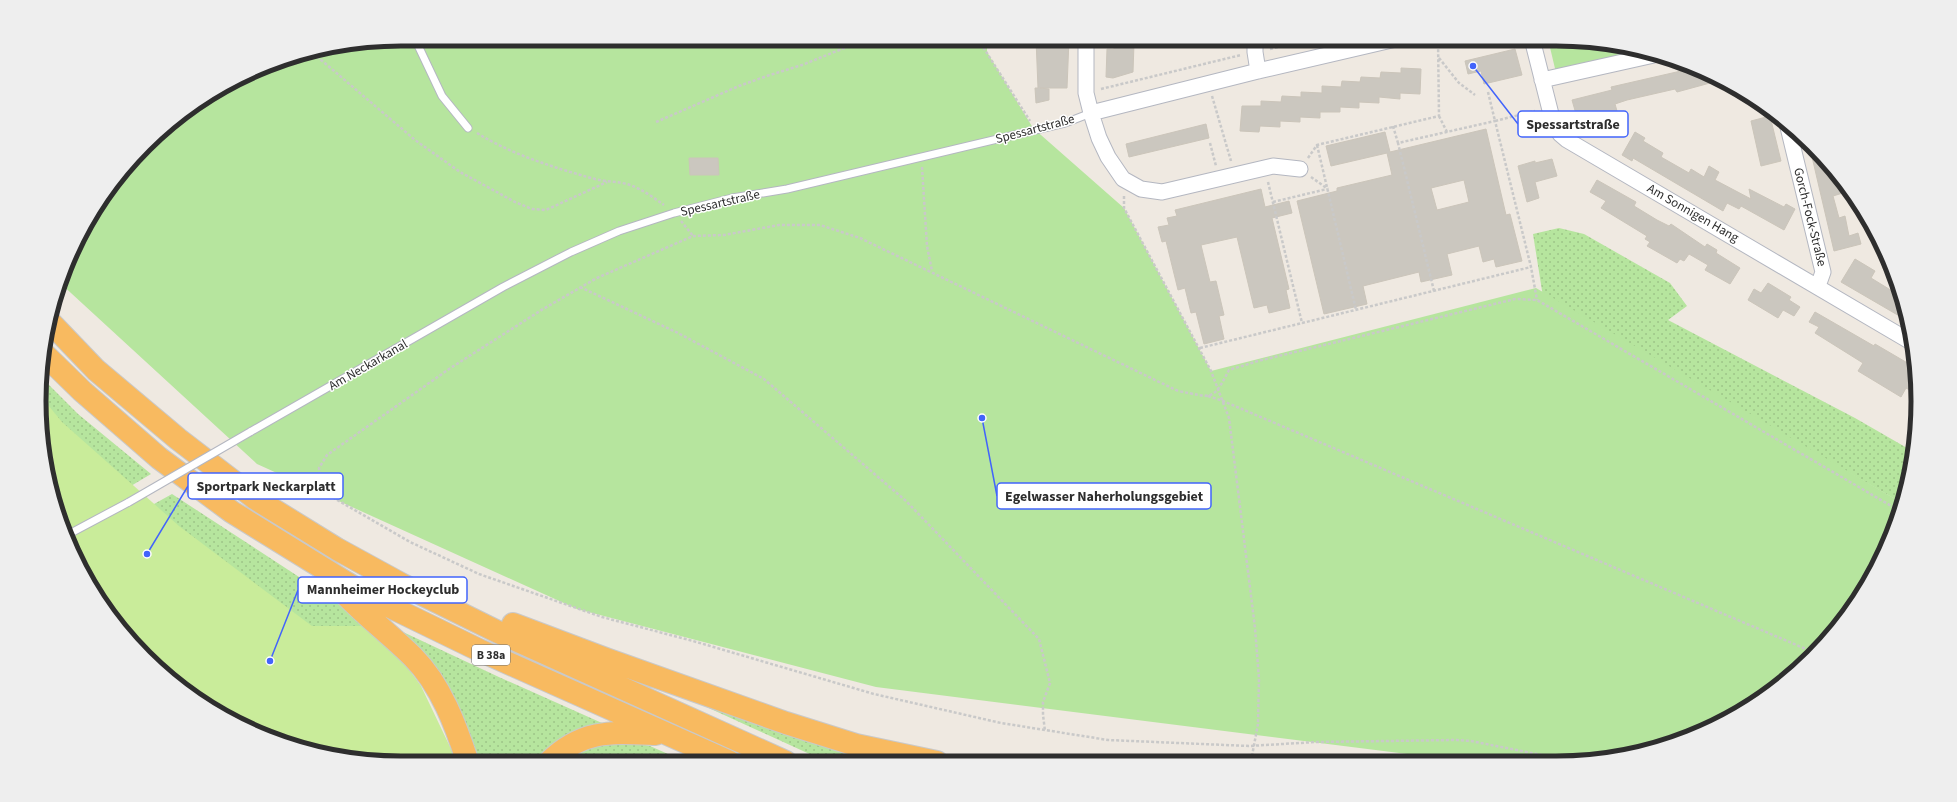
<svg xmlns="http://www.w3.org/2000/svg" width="1957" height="802" viewBox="0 0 1957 802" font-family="'Source Sans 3',sans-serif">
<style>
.grass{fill:url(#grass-dots)}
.park{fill:#b6e59e}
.pitch{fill:#c9ec9a}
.building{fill:#cbc7bf;stroke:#cbc5ba;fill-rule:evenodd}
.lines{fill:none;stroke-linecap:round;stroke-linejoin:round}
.service-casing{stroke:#b4b7c1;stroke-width:9}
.minor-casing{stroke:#b4b7c1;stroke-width:17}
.trunk-casing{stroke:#c9c9c9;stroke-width:24}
.path{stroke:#c9c9c9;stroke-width:2.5;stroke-dasharray:3 2;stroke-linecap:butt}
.service{stroke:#fff;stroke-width:7}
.minor{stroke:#fff;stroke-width:15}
.trunk{stroke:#f8ba60;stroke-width:22}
.service-bridge-casing{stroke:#b4b7c1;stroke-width:9;stroke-linecap:butt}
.path-bridge{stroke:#c9c9c9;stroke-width:2.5;stroke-dasharray:3 2;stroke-linecap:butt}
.service-bridge{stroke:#fff;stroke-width:7}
.labels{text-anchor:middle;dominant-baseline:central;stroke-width:3;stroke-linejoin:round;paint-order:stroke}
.shield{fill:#fff;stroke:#6d6d6d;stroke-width:1}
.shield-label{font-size:12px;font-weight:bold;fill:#2e2e2e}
.street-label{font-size:13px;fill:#2e2e2e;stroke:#fff}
.rim{fill:none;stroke:#2e2e2e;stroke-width:5}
.leader{fill:none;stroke:#4264fb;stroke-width:1.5}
.callout-dot{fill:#4264fb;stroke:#fff;stroke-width:1.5}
.callout{fill:#fff;stroke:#4264fb;stroke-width:1.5}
.callout-label{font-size:14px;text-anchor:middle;font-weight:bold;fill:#2e2e2e}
</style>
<defs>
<pattern id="grass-dots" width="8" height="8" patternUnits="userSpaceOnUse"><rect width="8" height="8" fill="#b6e59e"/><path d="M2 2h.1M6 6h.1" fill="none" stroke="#9dc588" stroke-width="1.8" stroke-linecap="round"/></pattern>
</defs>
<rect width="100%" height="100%" fill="#efe9e1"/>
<!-- grass -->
<path class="grass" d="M1559 228 1584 234 1670 283 1687 306 1668 320 1855 418 1914 452 1902 503 1543 297 1533 234Z
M43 379 78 414 151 474 109 499 46 471Z
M172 494 345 607 398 651 81 565 72 542 133 508 136 514Z
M403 632 501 678 602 723 603 724 539 763H474L402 633Z
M700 704 897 762H827Z
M622 740 650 746 686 762 561 763 573 752Z"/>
<!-- park -->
<path class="park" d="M401 39H987V52L1033 128 1124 208 1211 371 1536 288 1902 503 1899 517 1857 602 1795 673 1716 726 1603 760H1455L876 687 577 609 257 464 59 282 87 220 162 129 220 87 284 58Z
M1548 39H1556L1644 54 1557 77Z"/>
<!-- pitch -->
<path class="pitch" d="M44 400 62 422 179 526 312 626H364L398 654 421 686 452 751 454 763H401L285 744 180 688 129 640 88 582 46 471Z"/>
<!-- building -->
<path class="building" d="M1036 39H1069L1067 88H1040L1049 89V100L1036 103 1035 88H1038Z
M1114 42 1134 43 1133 72 1113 78 1106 77 1107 49H1114Z
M1515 49 1522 75 1484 84 1481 71 1468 74 1465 61Z
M1401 68 1421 69 1420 94 1400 93V99L1379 97V103L1359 102V108L1340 107V112H1320V118L1300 117V122L1280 121V127L1260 126 1259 132 1240 131 1242 106H1261V101L1281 102 1282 96 1301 97V92L1322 93V86L1341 87 1342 81 1360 82 1361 77 1380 78 1381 72 1401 73Z
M1694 68 1721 80 1677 92 1675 89 1627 100 1615 104 1617 111 1578 121 1572 100 1612 90 1611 87Z
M1770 116 1781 161 1761 166 1751 121Z
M1206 124 1209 138 1129 157 1126 144Z
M1486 129 1506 215 1510 214 1522 261 1496 267 1494 259 1483 262 1479 246 1447 254 1452 275 1421 282 1419 272 1363 286 1367 304 1324 314 1297 201 1337 191V188L1392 175 1387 153 1331 166 1326 146 1385 132 1390 152ZM1464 180 1469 202 1437 210 1431 188Z
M1635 132 1645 138 1643 141 1663 153 1661 157 1689 173 1691 169 1704 177 1709 166 1719 172 1715 180 1751 199 1749 189 1784 207 1786 204 1795 209 1784 230 1741 206 1739 209 1727 203 1723 211 1633 158 1632 161 1622 155Z
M1809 144 1844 181 1846 192 1833 196 1839 218 1845 216 1849 236 1858 233 1861 244 1834 251Z
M689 158H718L719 175H690Z
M1552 159 1557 176 1535 182 1539 198 1527 202 1518 166 1535 161V163Z
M1597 180 1636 202 1634 206 1657 220 1669 226 1671 224 1705 247 1707 244 1717 250 1716 253 1740 268 1730 284 1705 270 1708 265 1689 254 1684 261 1680 259 1677 263 1647 246 1650 242 1645 239 1647 236 1601 208 1606 201 1590 192Z
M1261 189 1265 207 1289 201 1292 213 1272 218 1289 289 1286 290 1290 308 1269 313 1267 305 1254 308 1237 237 1201 245 1210 282 1216 281 1224 315 1219 316 1224 339 1204 344 1196 312 1191 313 1185 288 1178 290 1166 241 1162 242 1158 227 1169 225 1167 218 1177 216 1175 210Z
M1855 259 1875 271 1871 278 1902 297 1908 321 1841 282Z
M1768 283 1791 297 1789 300 1800 307 1794 316 1783 310 1778 318 1748 300 1754 289 1761 293Z
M1815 312 1874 346 1875 344 1916 368 1917 394 1906 388 1901 397 1858 371 1863 363 1815 333 1819 327 1809 322Z"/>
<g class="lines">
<!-- service casing -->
<g class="service-casing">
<path id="service" d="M415 39 442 96 468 128
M250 432 503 287 571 252 619 231 674 213 732 198 787 189 1065 123 1091 113
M69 534 129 502"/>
</g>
<!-- minor casing -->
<g class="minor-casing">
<path id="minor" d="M1086 39V93L1091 113 1099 138 1108 157 1123 179 1141 189 1162 192 1273 166 1300 169
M1255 39V52L1258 71
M1532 39 1553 122 1560 134 1567 140 1911 342
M1542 80 1654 55
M1091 113 1258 71 1396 39
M1787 123 1823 272 1818 286"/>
</g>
<!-- trunk casing -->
<g class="trunk-casing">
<path id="trunk" d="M50 322 96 370 178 439 256 499 337 549 401 584 498 632 786 762
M42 352 82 391 159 458 232 512 368 596 479 650 730 762
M341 590C363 614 390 634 413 657 441 685 456 726 468 763
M513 624 606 659 786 723 856 745 937 762
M548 763C582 729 611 732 656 734"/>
</g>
<!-- path -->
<path class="path" d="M978 39 1030 121
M1270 49 1310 39
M313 53 415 140 460 172 515 202 532 209 546 210 607 182
M1439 58 1459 83 1475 95
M1101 89 1241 55
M1488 92 1495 121 1535 111
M1212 96 1231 161
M1439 116 1447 132
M656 122 739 86 767 76 802 65 867 39
M1393 126 1398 143
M477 133C511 154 552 167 591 178 604 182 618 181 630 185 642 189 654 198 664 205
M1210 143 1216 166
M1317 145 1356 310
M1308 158 1317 145 1439 116 1438 39
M922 167 927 246 932 271
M1311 177 1328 189
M1268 182 1302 323
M1124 196V208L1211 371 1229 418 1255 628 1259 679 1258 724
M1273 202 1327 189
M681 221 693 236
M580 287 678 333 764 379 906 501 1039 639 1050 683 1043 702V715L1045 731
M1434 291 1398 143 1495 121 1531 267 1537 300
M1200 348 1531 267
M1208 396 1223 401 1813 652
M1567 760 1471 741 1457 740 1316 742 1249 746 1108 740 1001 723 874 694 693 641 602 617 479 574 410 542 332 497 321 484 319 468 327 455 449 369 543 309 597 278 693 236 724 235 779 225H820L860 238 1178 391C1212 397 1212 403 1229 370L1258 361 1515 299 1537 300 1900 511"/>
<!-- service -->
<use href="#service" class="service"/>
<!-- minor -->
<use href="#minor" class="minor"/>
<!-- trunk -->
<use href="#trunk" class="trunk"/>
<!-- service-bridge casing -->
<g class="service-bridge-casing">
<path id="service-bridge" d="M129 502 250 432"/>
</g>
<!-- path-bridge -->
<path class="path-bridge" d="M1251 761 1258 724"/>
<!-- service-bridge -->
<use href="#service-bridge" class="service-bridge"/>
</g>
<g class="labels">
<!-- shield labels -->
<rect class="shield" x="472" y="645" width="38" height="20" rx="3"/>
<g class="shield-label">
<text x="491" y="655">B 38a</text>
</g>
<!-- street labels -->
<g class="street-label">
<text transform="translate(1035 129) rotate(-15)">Spessartstraße</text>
<text transform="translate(720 203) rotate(-13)">Spessartstraße</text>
<text transform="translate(1693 213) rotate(30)">Am Sonnigen Hang</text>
<text transform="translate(1810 217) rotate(76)">Gorch-Fock-Straße</text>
<text transform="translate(368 365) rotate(-30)">Am Neckarkanal</text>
</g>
</g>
<!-- crop -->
<path d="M0 0H1957V802H0ZM401 46H1556A355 355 0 0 1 1911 401V401A355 355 0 0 1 1556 756H401A355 355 0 0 1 46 401V401A355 355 0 0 1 401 46Z" fill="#eee" fill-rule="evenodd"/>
<path class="rim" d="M401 46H1556A355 355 0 0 1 1911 401V401A355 355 0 0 1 1556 756H401A355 355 0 0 1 46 401V401A355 355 0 0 1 401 46Z"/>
<!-- callouts -->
<path class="leader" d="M1473 66L1518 124M147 554L188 486M982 418L997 496M270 661L298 590"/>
<g class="callout-dot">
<circle cx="1473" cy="66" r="4"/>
<circle cx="147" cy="554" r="4"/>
<circle cx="982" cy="418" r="4"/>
<circle cx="270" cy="661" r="4"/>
</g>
<g class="callout">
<rect x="1518" y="111" width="110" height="26" rx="4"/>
<rect x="188" y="473" width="155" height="26" rx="4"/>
<rect x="997" y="483" width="214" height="26" rx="4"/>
<rect x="298" y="577" width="169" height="26" rx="4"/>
</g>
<g class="callout-label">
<text x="1573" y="129">Spessartstraße</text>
<text x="266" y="491">Sportpark Neckarplatt</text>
<text x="1104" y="501">Egelwasser Naherholungsgebiet</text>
<text x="383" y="594">Mannheimer Hockeyclub</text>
</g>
</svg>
